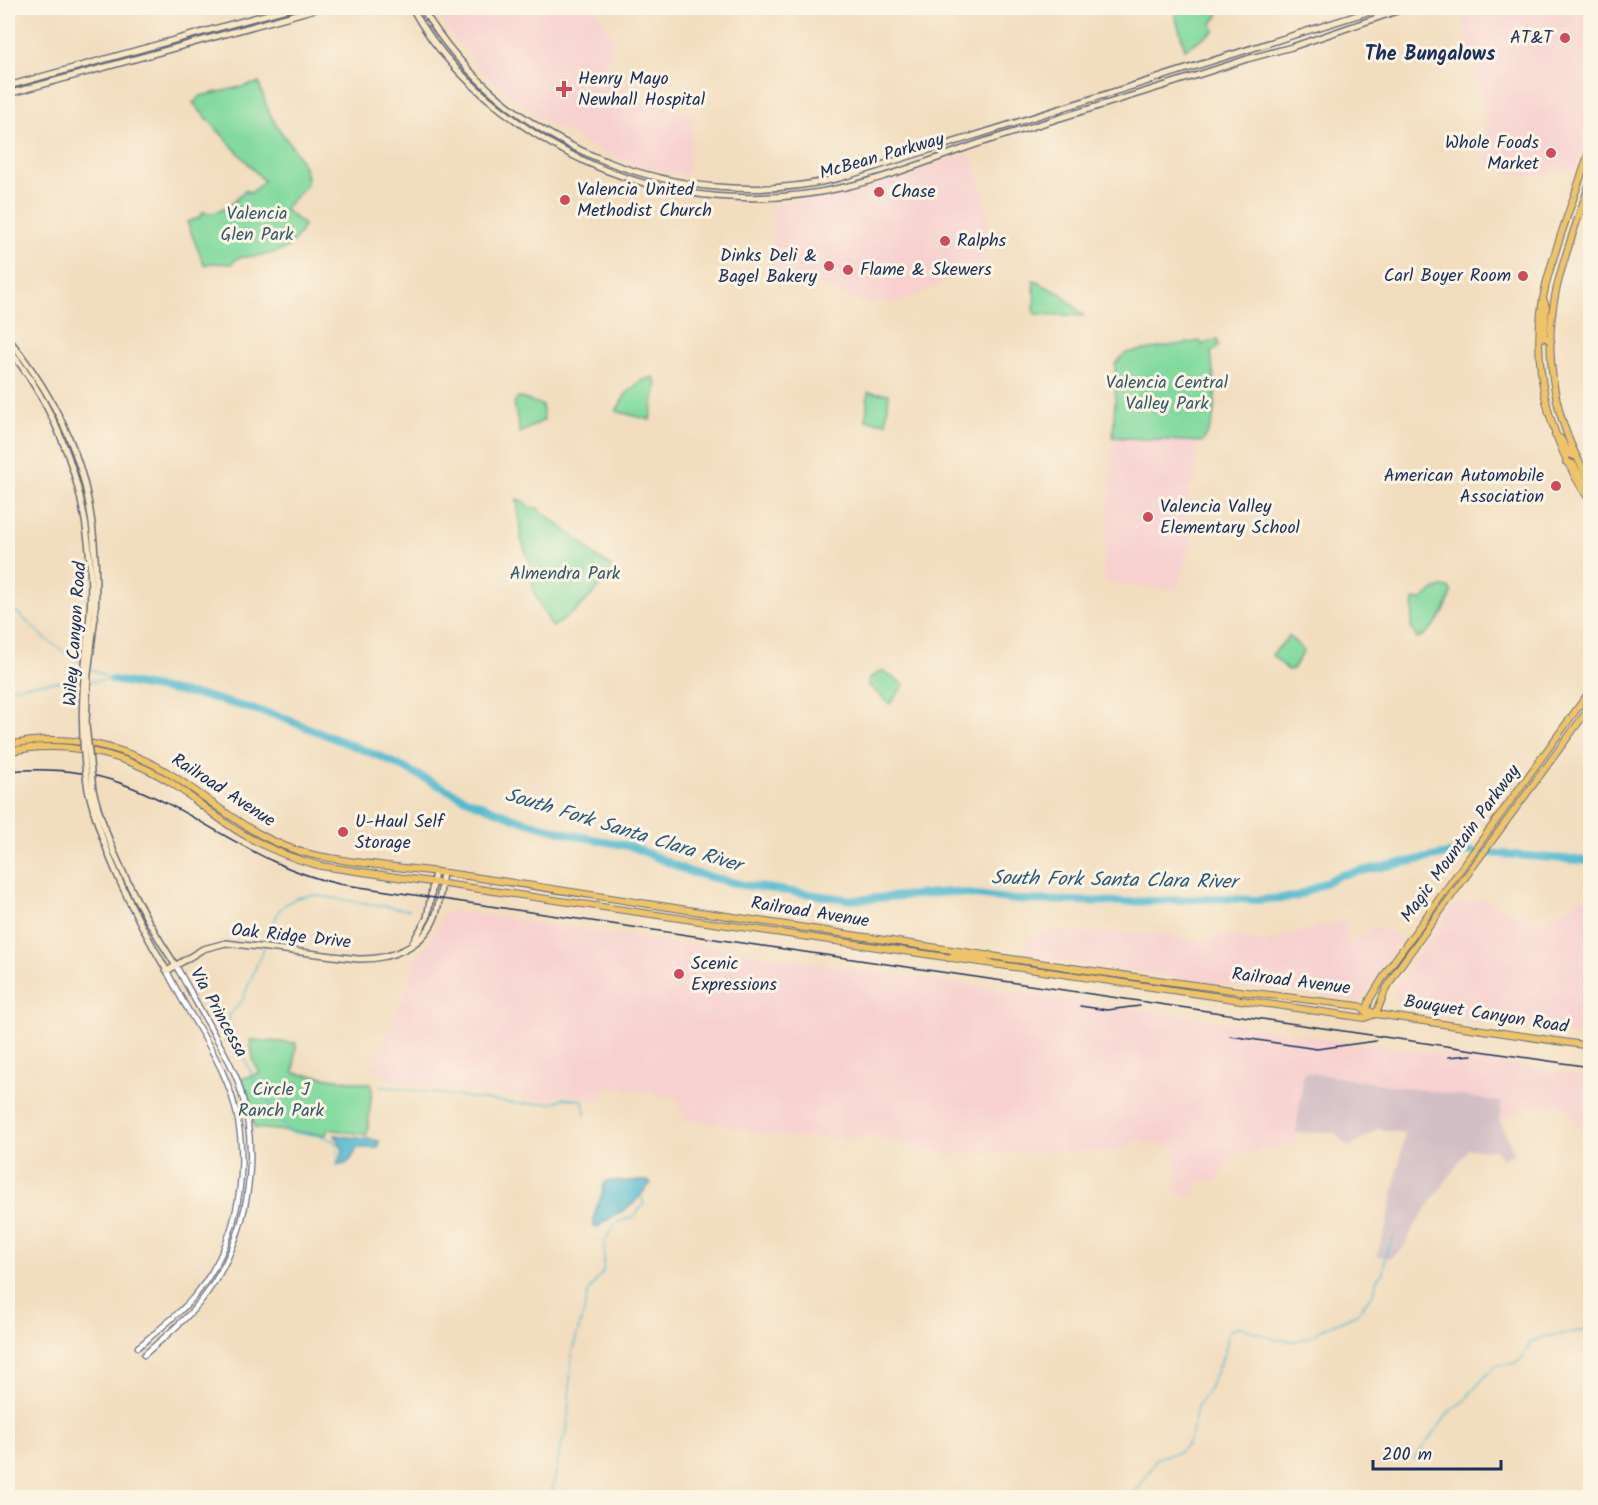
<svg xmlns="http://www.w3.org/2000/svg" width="1598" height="1505" viewBox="0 0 1598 1505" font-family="Kalam,sans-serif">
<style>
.built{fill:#f7d0cf}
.industrial{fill:#d2bec5}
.green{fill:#82da9f;stroke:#4e847e;stroke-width:1.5}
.water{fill:#52bad0;stroke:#367497;stroke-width:1.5}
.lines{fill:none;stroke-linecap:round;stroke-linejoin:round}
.stream{stroke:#52bad0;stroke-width:1.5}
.river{stroke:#52bad0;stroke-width:8}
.tertiary-casing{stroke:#666c80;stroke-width:7}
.secondary-casing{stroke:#666c80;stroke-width:8}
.primary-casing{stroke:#666c80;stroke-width:8}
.tertiary{stroke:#fff;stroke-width:4.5}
.secondary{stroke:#f9e7c3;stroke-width:5}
.primary{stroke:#efc469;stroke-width:6}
.rail{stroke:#1b2f5e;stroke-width:1.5}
.secondary-bridge-casing{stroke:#666c80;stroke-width:8;stroke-linecap:butt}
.secondary-bridge{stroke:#f9e7c3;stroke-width:5}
.poi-dot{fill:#d1495b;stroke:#fcf5e5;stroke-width:2}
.labels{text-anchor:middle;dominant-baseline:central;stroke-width:6;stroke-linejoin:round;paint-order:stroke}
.poi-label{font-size:18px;fill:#1b2f5e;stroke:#fcf5e5;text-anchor:start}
.street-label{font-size:18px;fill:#1b2f5e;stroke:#fcf5e5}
.park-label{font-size:18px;fill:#355a6e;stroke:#fcf5e5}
.neighbourhood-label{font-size:20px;font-weight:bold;fill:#1b2f5e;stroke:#fcf5e5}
.water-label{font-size:20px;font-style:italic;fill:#2c5980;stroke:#fcf5e5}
</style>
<rect width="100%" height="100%" fill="#fcf5e5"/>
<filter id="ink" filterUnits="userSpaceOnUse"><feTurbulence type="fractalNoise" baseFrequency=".0167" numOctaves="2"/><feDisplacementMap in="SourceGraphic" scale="12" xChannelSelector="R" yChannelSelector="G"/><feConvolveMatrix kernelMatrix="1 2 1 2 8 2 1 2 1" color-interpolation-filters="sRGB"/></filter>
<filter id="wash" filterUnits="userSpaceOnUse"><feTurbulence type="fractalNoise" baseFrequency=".008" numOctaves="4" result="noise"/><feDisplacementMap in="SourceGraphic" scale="24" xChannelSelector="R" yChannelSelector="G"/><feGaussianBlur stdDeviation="1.35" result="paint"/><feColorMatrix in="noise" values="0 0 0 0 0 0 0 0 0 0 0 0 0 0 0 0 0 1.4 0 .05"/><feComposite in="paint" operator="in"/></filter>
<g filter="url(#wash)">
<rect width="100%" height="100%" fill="#f2ddbe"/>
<!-- built -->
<path class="built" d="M435 8H595L612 37 613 45 612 53 605 67 615 75 627 92 641 100 693 115 688 175 665 172 640 166 624 161 610 152 608 155 542 120 487 76 451 35Z
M1460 8H1590V126L1577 167 1542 176 1512 174 1486 163 1488 151 1485 110Z
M964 155 972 157 987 206 988 218 987 263 960 271 924 292 902 301 887 303H869L850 298 802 278 773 277 772 204 853 194 866 187Z
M1113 437 1196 442V475L1192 486 1187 490 1192 545 1188 550 1177 590 1107 583 1103 579Z
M1584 897H1590V1037L1467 1019 1455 1013 1397 1003 1393 992 1411 963 1455 904 1480 899 1540 923Z
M452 911 1198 1018 1346 1042 1347 1047 1368 1043 1590 1077V1137L1584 1138 1569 1111 1556 1104 1529 1107 1500 1121 1501 1102 1305 1072 1296 1133V1144L1230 1156 1219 1181H1199L1193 1197 1177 1195 1176 1147 1134 1141 1126 1151 941 1154 880 1138H802L768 1134 685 1119 676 1097 610 1086H604L602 1100 562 1094 554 1099 553 1102 529 1099H519L518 1095 481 1094 390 1081 385 1075 372 1069 412 975 413 959 428 944 444 914Z
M1348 918 1346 939 1349 945 1356 937 1377 926 1402 939 1381 969 1364 998 1360 1001 1325 995 1238 987 1023 956 1025 940 1044 932 1146 933 1205 941 1221 933 1265 943Z"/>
<!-- industrial -->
<path class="industrial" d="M1304 1072 1501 1102 1500 1121 1514 1153 1501 1159 1497 1150 1468 1149 1414 1227 1402 1250 1390 1258 1376 1256 1387 1226 1405 1133 1378 1129 1351 1147 1347 1146 1336 1133 1318 1132 1296 1133Z"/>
<!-- green -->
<path class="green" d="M1173 8H1217L1218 16 1212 23 1214 31 1185 49Z
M259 83C263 97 267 110 275 123 287 143 308 160 307 185L284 209 304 225C290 259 266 253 237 258L232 264 210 263 204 265 187 222 199 218 203 212C219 217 235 202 245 190L251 193 264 181 193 103 201 96Z
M1033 280 1061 294 1084 316 1035 314C1033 302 1036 290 1033 280Z
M1217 339 1219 345 1211 353C1214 381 1222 419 1202 442L1113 437 1116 381 1115 364 1126 353 1200 341 1202 345Z
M654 377 657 384 650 420 616 411 626 394 641 381Z
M868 392 889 394 886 423 866 420Z
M518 397 542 405 544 420 520 433 514 403Z
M517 499 523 501 528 507 537 508 581 542 596 557 611 566 612 569C596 594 578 612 552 627L534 593 531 565 521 539Z
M1442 587 1449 588 1452 592C1446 610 1434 631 1417 639L1411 627 1414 599 1423 600 1434 590Z
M1289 636 1304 651 1293 669 1288 670 1272 655Z
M882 670 904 685 890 704 868 685 869 679Z
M250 1040 296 1043 294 1073 371 1084 372 1089 367 1135 328 1129 326 1135 255 1128 241 1079 260 1073 254 1062Z"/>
<!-- water -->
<path class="water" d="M335 1135 379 1141 378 1148H357C353 1156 350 1166 338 1165L343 1150Z
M607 1181H647L651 1183 632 1205 602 1223 598 1228 594 1227C592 1213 598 1206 602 1194 603 1188 602 1186 607 1181Z"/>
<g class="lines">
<!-- stream -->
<path class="stream" d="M8 604 47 640 84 665
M91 669 113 680
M90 681 112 680
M8 688 50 682 82 681
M252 1074 228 1023 230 1014 242 1001 279 910 286 904 296 898 313 895 409 910
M254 1080 289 1132C300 1134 332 1134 337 1145 339 1150 337 1159 337 1165
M380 1086 518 1104 555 1103 563 1098 583 1100 585 1115
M1414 1459 1450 1411 1465 1401 1471 1392 1496 1365C1518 1365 1522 1363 1530 1342L1548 1336 1571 1333 1590 1328
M551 1498 561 1445 567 1432 572 1351 584 1312 586 1300 589 1291 603 1271 605 1241 616 1223 634 1216 644 1204 641 1196
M1129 1498 1143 1481 1157 1458 1179 1452 1187 1445 1192 1434 1197 1407 1209 1388 1225 1352 1229 1331 1238 1326 1277 1340 1294 1341 1311 1337 1320 1330 1356 1314 1374 1293 1377 1279 1383 1273 1386 1252 1394 1238"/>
<!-- river -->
<path class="river" d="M113 680 208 697 278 716 384 758 466 799 514 818 573 835 633 847 690 872 743 885 853 900 951 892 1016 900 1128 902 1217 898 1258 900 1296 897 1340 875 1463 851 1590 861"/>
</g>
</g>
<g filter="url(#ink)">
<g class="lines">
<!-- tertiary casing -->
<g class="tertiary-casing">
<path id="tertiary" d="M138 1347C156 1332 176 1317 192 1299 245 1238 256 1143 222 1071 206 1036 183 1005 167 971
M144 1355C163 1338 184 1322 200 1302 249 1241 263 1156 238 1082 231 1062 219 1044 209 1025 198 1006 187 985 176 966"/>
</g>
<!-- secondary casing -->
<g class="secondary-casing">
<path id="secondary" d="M412 8C440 59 485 101 534 133 625 193 738 212 845 187 890 177 933 159 977 144 1067 115 1157 89 1247 59L1292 47 1406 8
M422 8C506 149 682 216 840 178L1380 8
M8 86 290 8
M8 94 319 8
M8 338C78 425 101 504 95 616
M8 348C68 423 96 518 90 614
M88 790C104 855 133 913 167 971L203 949 226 943 358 959C390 960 425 947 436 914 440 901 441 886 443 873
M93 790C108 850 142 914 176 966
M413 942 427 918 435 872"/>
</g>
<!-- primary casing -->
<g class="primary-casing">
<path id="primary" d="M1590 149C1576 193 1558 238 1546 284 1528 360 1547 437 1590 501
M1590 182C1579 218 1564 254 1556 291 1542 355 1555 426 1590 480
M1544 301 1546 307 1544 337 1551 341
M1555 435 1561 439 1569 454 1577 457
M1566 462 1573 464 1584 482 1590 488
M8 745C64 732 127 745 175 777 219 806 260 844 314 855 357 864 402 867 446 873 524 884 602 897 681 909 906 943 1132 979 1359 1006L1376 1014 1590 1046
M8 752C61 739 124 753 170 782 194 798 216 818 241 833 266 848 293 859 321 866L1364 1018 1376 1014
M948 958C962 951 978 964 990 955
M1366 1012 1370 999 1389 968 1590 691
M1376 1014 1385 991 1398 969 1590 707"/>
</g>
<!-- tertiary -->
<use href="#tertiary" class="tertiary"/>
<!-- secondary -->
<use href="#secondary" class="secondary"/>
<!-- primary -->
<use href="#primary" class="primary"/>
<!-- rail -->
<path class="rail" d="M8 771C46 768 84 770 120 783 198 810 254 866 339 884L1590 1067
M1080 1006 1107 1010 1140 1006
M1230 1036 1317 1049 1376 1041
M1448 1057 1472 1055"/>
<!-- secondary-bridge casing -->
<g class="secondary-bridge-casing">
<path id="secondary-bridge" d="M88 790C78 727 83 677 90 614
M93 790 86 725 88 674 95 616"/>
</g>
<!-- secondary-bridge -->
<use href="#secondary-bridge" class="secondary-bridge"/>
</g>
</g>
<!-- markers -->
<g class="poi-dot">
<circle cx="1565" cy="38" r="6"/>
<path d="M561 80h6v6h6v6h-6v6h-6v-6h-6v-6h6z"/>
<circle cx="1551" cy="153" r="6"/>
<circle cx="879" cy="192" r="6"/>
<circle cx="565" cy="200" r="6"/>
<circle cx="945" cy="241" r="6"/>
<circle cx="829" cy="266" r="6"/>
<circle cx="848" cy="270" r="6"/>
<circle cx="1523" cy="276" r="6"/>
<circle cx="1556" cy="486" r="6"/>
<circle cx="1148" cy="517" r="6"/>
<circle cx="343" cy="832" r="6"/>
<circle cx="679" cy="974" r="6"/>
</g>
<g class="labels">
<!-- poi labels -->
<g class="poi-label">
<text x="1553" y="38" text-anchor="end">AT&amp;T</text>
<text x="578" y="79">Henry Mayo<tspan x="578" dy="21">Newhall Hospital</tspan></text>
<text x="1539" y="143" text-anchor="end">Whole Foods<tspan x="1539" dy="21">Market</tspan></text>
<text x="577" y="190">Valencia United<tspan x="577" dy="21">Methodist Church</tspan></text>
<text x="891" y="192">Chase</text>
<text x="957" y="241">Ralphs</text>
<text x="817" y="256" text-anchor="end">Dinks Deli &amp;<tspan x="817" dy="21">Bagel Bakery</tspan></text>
<text x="860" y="270">Flame &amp; Skewers</text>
<text x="1511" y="276" text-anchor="end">Carl Boyer Room</text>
<text x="1544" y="476" text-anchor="end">American Automobile<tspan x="1544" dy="21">Association</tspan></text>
<text x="1160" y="507">Valencia Valley<tspan x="1160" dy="21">Elementary School</tspan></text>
<text x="355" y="822">U-Haul Self<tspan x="355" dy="21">Storage</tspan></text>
<text x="691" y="964">Scenic<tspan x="691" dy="21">Expressions</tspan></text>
</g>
<!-- street labels -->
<g class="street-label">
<text transform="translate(882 157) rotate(-16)">McBean Parkway</text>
<text transform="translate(76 634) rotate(-86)">Wiley Canyon Road</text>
<text transform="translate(223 791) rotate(33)">Railroad Avenue</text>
<text transform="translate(1461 844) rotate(-54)">Magic Mountain Parkway</text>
<text transform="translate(810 913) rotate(9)">Railroad Avenue</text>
<text transform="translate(291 937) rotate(6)">Oak Ridge Drive</text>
<text transform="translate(1291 982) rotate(7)">Railroad Avenue</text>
<text transform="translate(218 1013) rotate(61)">Via Princessa</text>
<text transform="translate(1486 1015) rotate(9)">Bouquet Canyon Road</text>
</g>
<!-- park labels -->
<g class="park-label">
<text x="257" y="214">Valencia<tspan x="257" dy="21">Glen Park</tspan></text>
<text x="1167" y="383">Valencia Central<tspan x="1167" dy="21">Valley Park</tspan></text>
<text x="565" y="574">Almendra Park</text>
<text x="281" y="1090">Circle J<tspan x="281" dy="21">Ranch Park</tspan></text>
</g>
<!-- neighbourhood labels -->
<g class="neighbourhood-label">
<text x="1430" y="55">The Bungalows</text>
</g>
<!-- water labels -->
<g class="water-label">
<text transform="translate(623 831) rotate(17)">South Fork Santa Clara River</text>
<text transform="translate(1114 881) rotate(1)">South Fork Santa Clara River</text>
</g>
</g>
<!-- margin -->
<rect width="1598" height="1505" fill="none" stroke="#fcf5e5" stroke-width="30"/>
<!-- scale -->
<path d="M1373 1460v9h128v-9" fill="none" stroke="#1b2f5e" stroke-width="3"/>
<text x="1382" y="1460" font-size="18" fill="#1b2f5e" stroke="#fcf5e5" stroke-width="4.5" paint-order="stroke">200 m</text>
</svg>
